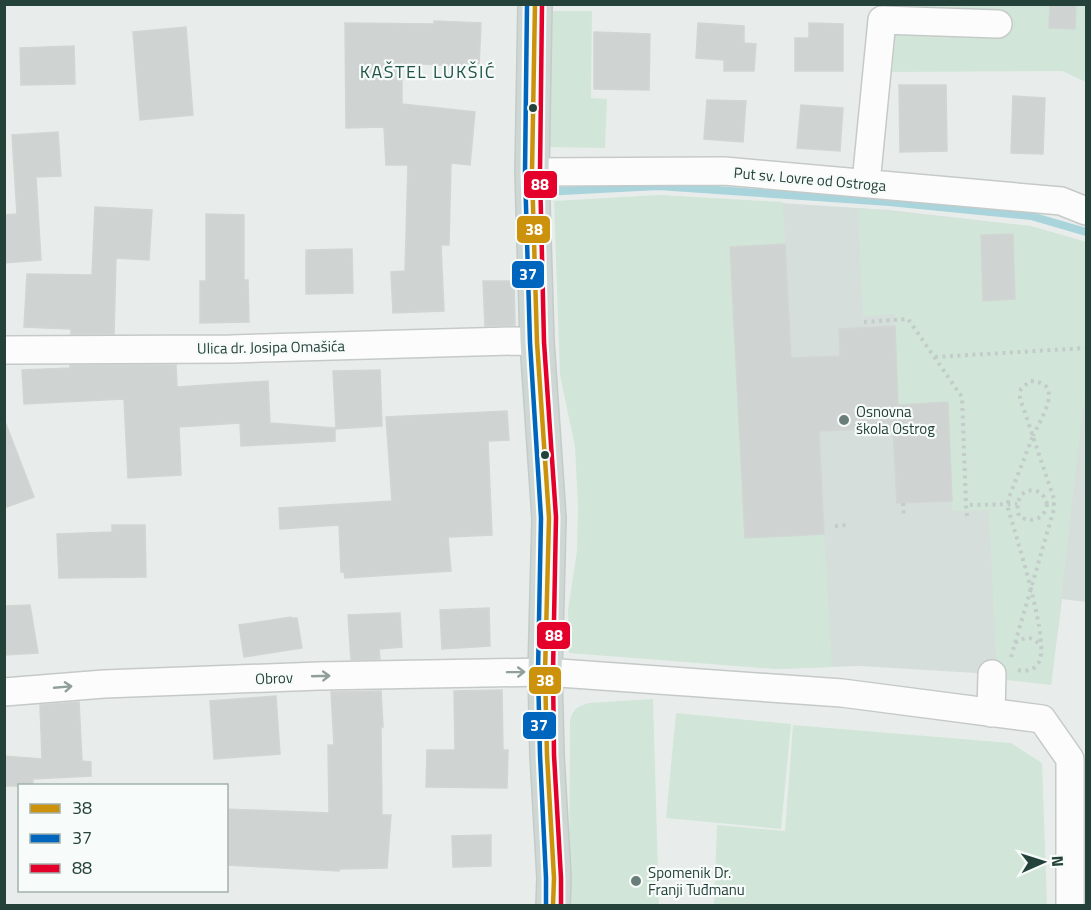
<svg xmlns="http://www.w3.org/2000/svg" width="1091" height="910" viewBox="0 0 1091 910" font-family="'Titillium Web',sans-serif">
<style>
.built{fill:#d6dedb}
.green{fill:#d1e6d8}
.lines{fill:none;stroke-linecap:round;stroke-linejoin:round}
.stream{stroke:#a9d4db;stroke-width:8}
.building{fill:#cfd4d2;stroke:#d1d6d4;stroke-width:1.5}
.minor-casing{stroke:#c5cac8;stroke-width:30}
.major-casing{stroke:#c3ccc9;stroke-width:36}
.path{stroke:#c3ccca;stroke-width:4;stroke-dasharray:3 4.5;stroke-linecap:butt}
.minor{stroke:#fcfcfc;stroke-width:27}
.major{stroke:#cfd7d5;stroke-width:33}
.bus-1-casing{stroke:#f7fbf9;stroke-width:9}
.bus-2-casing{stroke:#f7fbf9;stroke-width:9}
.bus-3-casing{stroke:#f7fbf9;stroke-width:9}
.bus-1{stroke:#cd920c;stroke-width:4.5}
.bus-2{stroke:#0065bd;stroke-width:4.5}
.bus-3{stroke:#e4002b;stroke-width:4.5}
.oneway{stroke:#909f9b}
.bus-dot{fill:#24423a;stroke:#f7fbf9;stroke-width:2}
.poi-dot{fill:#697e78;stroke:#f7fbf9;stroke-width:2}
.labels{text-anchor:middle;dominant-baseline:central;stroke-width:4.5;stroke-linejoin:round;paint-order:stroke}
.street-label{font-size:15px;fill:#24423a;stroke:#f7fbf9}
.poi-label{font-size:15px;fill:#24423a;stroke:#f7fbf9;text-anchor:start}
.quarter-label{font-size:18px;letter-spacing:1.5px;fill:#1f5548;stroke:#f7fbf9}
.line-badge{stroke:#f7fbf9;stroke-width:2}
.badge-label{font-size:16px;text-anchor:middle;font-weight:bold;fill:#fff}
</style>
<rect width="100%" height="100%" fill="#e8edeb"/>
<!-- built -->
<path class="built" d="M658 195 888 210 1030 226 1086 242V602L1062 599 1051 685 992 674 859 666 775 669Z"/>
<!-- green -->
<path class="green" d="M898 5H1086V82L1062 71 892 72Z
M549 11H592L591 98 607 99 605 148 544 147Z
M658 195 783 202 785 244 730 247 745 538 824 534 832 667 775 669 569 653 568 610 577 551 578 505 575 447 560 375 554 201Z
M858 208 1030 226 1086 242V382L1051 685 997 679 989 510 952 511 948 403 898 405 894 314 863 316Z
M653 699 659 905 569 906 570 720C573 709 578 706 589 703Z
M676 713 791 724 781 829 666 818Z
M793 725 1011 743 1042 763 1047 905H714L717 825 785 831Z"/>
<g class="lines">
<!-- stream -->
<path class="stream" d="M543 192 658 186 889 202 1031 216 1086 232"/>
</g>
<!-- building -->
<path class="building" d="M1050 4H1076L1075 29 1049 28Z
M434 21 481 23 479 67 402 63V104L475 112 470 165 451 163 449 245H441L444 311 393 313 391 272 405 271 408 165H386L384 127 346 128 345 23 434 24Z
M698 23 744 26V43L756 44 754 71H724V60L696 58Z
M809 23 843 24V71H795V38H809Z
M186 27 193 115 140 120 133 32Z
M594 32 650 34 649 90 594 89Z
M74 46 75 84 21 85 20 48Z
M899 85H946L947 151 900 152Z
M1013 96 1045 98 1043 154 1011 153Z
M707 100 746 101 743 142 704 139Z
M801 105 843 108 840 151 797 148Z
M58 132 61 176 36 177 41 260 4 263V215L17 214 12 135Z
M95 207 152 210 149 260 116 258 114 334H71V329L24 327 27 274 92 275Z
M206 214 244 215V280H248L249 322 200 323V281H206Z
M1013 234 1015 299 983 301 981 235Z
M785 244 791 358 840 356 839 329 895 326 898 405 948 402 952 501 897 503 893 428 819 431 824 534 745 538 730 247Z
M352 249 353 293 306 294V250Z
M483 281H514L515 325 485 326Z
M70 365H176L177 387 268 381 270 423 335 428V441L241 446 240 423 179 427 181 475 128 478 124 399 24 404 22 370 70 368Z
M380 370 382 426 336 429 333 371Z
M507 411 509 440 488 441 492 535 448 537 451 571 345 578 344 572H341L339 525 280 529 279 508 392 501 386 417Z
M6 424 34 497 4 508V425Z
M112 525H145L146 577 59 578 57 534 112 532Z
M30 605 38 653 4 655V606Z
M489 608 490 646 442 649 440 610Z
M400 613 402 647 379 649 380 659 351 660 348 615Z
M291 617 292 618H297L302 648 244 657 239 625Z
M502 690 503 750H508L507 788 426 787 427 750H455L454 691Z
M381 691 383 727H381L382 815H391L387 868 339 869V871L226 865V809L329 813 328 745H334L331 692Z
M276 696 280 754 214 759 210 701Z
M79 702 82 761 91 762V776L33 779V786H4V756L42 759 40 705Z
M491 835V866L453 867 452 836Z"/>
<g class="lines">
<!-- minor casing -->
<g class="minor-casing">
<path id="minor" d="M532 172 724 171 1061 201 1086 211
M866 183 882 20 998 24
M4 350 231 349 514 341 537 342
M4 692 104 684 319 676 545 672 842 693 1042 719 1070 759V906
M991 713 992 674"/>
</g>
<!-- major casing -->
<g class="major-casing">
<path id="major" d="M535 4 532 172 537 342 549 518 545 672 547 755 554 878 553 906"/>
</g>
<!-- path -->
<path class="path" d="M864 322 908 319 962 397 966 505
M935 357 1086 348
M903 503 904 516
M1047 504C1045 519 1031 524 1019 516 1011 487 1042 482 1047 504H1054
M967 516 966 505 1017 504
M835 526 847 525
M1015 643C1026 636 1034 636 1041 647
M1011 657 1054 509V499L1020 398 1021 389 1030 381C1066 382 1041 418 1033 436
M1018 670C1027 672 1037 670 1040 659 1048 635 1016 537 1008 508V500L1033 436"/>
<!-- minor -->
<use href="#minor" class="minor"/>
<!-- major -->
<use href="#major" class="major"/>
<!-- bus-1 casing -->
<g class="bus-1-casing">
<path id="bus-1" d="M535 4 532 172 537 342 549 518 545 672 547 755 554 878 553 906"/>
</g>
<!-- bus-2 casing -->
<g class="bus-2-casing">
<path id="bus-2" d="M527 4 525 172 530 343 541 518 538 672 540 755 546 878V906"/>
</g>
<!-- bus-3 casing -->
<g class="bus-3-casing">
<path id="bus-3" d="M542 4 540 172 544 342 556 517 553 672 554 755 561 878V906"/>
</g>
<!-- bus-1 -->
<use href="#bus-1" class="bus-1"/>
<!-- bus-2 -->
<use href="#bus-2" class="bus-2"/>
<!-- bus-3 -->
<use href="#bus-3" class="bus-3"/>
</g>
<!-- one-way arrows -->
<defs><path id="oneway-shaft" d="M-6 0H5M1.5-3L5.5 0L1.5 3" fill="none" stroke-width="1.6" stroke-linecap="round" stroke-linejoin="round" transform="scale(1.5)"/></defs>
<g class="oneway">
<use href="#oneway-shaft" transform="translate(516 672) rotate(-1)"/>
<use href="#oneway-shaft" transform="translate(321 676) rotate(-2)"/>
<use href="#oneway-shaft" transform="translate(63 687) rotate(-5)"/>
</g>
<!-- markers -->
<g class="bus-dot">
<circle cx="533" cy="108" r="5"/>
<circle cx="545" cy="455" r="5"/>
</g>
<g class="poi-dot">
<circle cx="844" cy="420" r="6"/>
<circle cx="636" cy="881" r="6"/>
</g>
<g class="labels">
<!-- street labels -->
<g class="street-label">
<text transform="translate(810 179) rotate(5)">Put sv. Lovre od Ostroga</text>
<text transform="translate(271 347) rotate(-1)">Ulica dr. Josipa Omašića</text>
<text transform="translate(274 678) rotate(-2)">Obrov</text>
</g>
<!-- poi labels -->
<g class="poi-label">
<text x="856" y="411">Osnovna<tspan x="856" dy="17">škola Ostrog</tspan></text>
<text x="648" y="872">Spomenik Dr.<tspan x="648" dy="17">Franji Tuđmanu</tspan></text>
</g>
<!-- quarter labels -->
<g class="quarter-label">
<text x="428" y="71">KAŠTEL LUKŠIĆ</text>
</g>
</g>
<g class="line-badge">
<rect x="523" y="170" width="35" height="29" rx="6" fill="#e4002b"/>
<rect x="516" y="215" width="35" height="29" rx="6" fill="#cd920c"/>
<rect x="511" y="260" width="34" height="29" rx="6" fill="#0065bd"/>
<rect x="536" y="621" width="35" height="29" rx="6" fill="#e4002b"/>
<rect x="528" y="666" width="34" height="29" rx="6" fill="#cd920c"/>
<rect x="522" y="711" width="35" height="29" rx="6" fill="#0065bd"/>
</g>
<g class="badge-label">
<text x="540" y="190">88</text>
<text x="534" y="235">38</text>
<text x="528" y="280">37</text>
<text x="554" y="641">88</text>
<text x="545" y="686">38</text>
<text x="539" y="731">37</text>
</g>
<!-- border -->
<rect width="1091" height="910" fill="none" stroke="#24423a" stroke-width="12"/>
<!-- legend -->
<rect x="18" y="784" width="210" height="108" fill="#f7fbf9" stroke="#a3b1ad" stroke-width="1.5"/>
<rect x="30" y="804" width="30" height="9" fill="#cd920c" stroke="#a3b1ad" stroke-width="1.5"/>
<text x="72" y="814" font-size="18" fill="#24423a">38</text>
<rect x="30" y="834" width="30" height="9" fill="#0065bd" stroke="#a3b1ad" stroke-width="1.5"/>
<text x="72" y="844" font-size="18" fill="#24423a">37</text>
<rect x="30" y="864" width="30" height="9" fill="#e4002b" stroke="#a3b1ad" stroke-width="1.5"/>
<text x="72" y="874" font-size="18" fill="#24423a">88</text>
<!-- north arrow -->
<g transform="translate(1043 862) rotate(87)" stroke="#f7fbf9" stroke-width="4.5" paint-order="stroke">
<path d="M0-4.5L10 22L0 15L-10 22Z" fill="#24423a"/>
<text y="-9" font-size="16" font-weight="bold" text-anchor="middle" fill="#24423a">N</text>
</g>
</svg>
